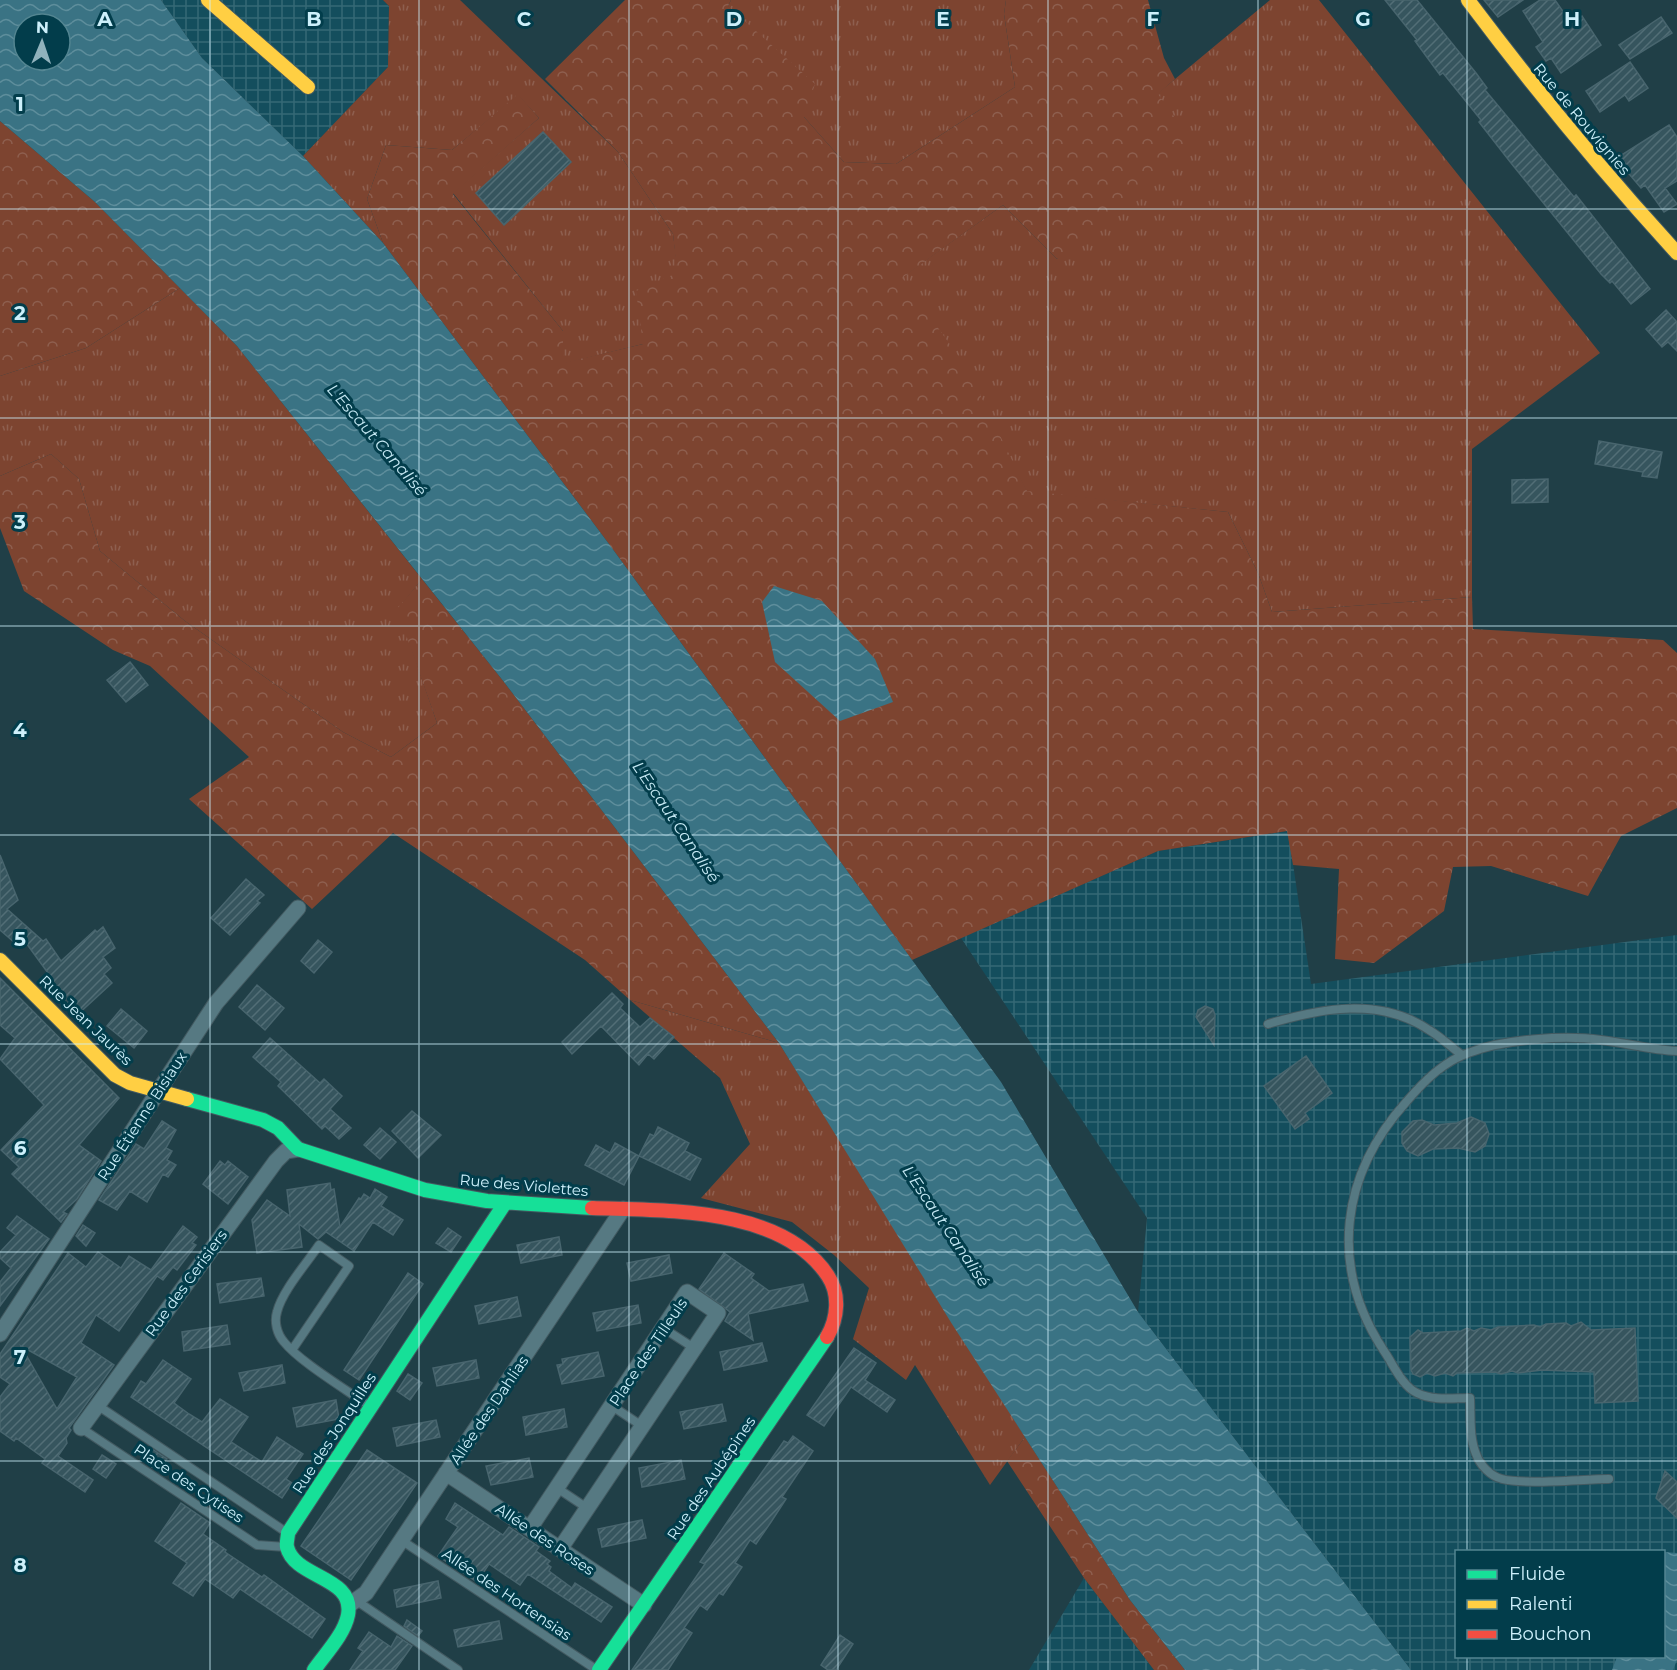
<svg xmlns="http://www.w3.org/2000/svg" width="1677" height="1670" viewBox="0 0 1677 1670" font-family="Montserrat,sans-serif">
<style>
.industrial{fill:url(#industrial-grid);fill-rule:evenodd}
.grass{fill:url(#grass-tufts)}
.forest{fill:url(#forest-crowns)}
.water{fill:url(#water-waves);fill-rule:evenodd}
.building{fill:url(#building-hatch);stroke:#48656e;stroke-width:1.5;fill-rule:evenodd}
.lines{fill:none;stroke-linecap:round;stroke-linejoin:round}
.lane-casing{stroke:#435a61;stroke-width:10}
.street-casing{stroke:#435a61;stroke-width:17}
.fast-casing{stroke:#435a61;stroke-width:16}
.slow-casing{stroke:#435a61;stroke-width:16}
.jam-casing{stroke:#435a61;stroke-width:16}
.lane{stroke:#567982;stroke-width:8}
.street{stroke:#567982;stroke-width:15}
.fast{stroke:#16e098;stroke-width:14}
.slow{stroke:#ffcf43;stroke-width:14}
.jam{stroke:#f24e42;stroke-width:14}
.grid{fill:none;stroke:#cdf0fb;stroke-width:1.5;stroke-opacity:0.55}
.labels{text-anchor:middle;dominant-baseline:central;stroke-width:6;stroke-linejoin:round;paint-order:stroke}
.street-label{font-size:15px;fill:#cdf0fb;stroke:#023d4b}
.water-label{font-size:16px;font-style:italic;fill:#c6e9f4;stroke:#023d4b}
.grid-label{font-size:20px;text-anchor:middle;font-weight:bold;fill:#cdf0fb;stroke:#023d4b;stroke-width:6;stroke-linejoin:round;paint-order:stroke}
</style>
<defs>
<pattern id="industrial-grid" width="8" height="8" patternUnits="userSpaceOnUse" patternTransform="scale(1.5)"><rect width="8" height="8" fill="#144e5d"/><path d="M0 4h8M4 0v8" fill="none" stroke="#356875"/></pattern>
<pattern id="grass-tufts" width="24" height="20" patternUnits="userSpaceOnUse" patternTransform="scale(1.5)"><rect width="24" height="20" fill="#7d4430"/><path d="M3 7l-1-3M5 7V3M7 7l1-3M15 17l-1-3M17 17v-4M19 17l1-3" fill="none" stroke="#8e5f4f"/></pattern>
<pattern id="forest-crowns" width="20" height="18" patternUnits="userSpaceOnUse" patternTransform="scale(1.5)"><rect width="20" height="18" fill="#7d4430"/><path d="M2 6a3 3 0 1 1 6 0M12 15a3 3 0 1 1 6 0" fill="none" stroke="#8e5f4f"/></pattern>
<pattern id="water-waves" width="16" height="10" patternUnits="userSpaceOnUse" patternTransform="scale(1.5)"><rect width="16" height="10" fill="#3a7384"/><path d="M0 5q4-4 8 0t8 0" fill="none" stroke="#5e8e9c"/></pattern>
<pattern id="building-hatch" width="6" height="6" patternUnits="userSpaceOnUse" patternTransform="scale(1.5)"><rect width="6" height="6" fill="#36555e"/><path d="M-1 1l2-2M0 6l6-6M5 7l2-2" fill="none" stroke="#526e76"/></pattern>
</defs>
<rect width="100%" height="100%" fill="#203f47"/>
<!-- industrial -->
<path class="industrial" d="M161 0H383L389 6 388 67 303 156 202 58Z
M1288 831 1311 984 1677 935V1670H1411L1138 1312 1147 1218 961 938 1158 851ZM1456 1552H1664V1656H1456Z
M1084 1578 1154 1670H1029Z"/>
<!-- grass -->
<path class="grass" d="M383 0H460L618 152 673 234 678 273 643 344 562 364 563 331 453 193 539 118 518 95 452 150 386 145 367 199 383 243 303 156 388 67 389 6Z
M731 0H1006L1004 14 1015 87 896 164 844 162 804 117 728 6Z
M1270 0H1319L1600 353 1472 449V597L1272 612 1258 573 1228 512 1027 492 1002 443 901 278 1003 205 1057 259 1157 94Z
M180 288 237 346 422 579 398 609 437 723 391 757 343 732 185 621 100 551 79 479 51 454 0 476V376L86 348Z
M630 1000 779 1043 1025 1437 990 1485 915 1365 906 1380 853 1339 869 1288 834 1255 792 1222 701 1198 750 1144 720 1078Z"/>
<!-- forest -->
<path class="forest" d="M625 0H731L728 6 815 84 804 117 844 162 896 164 1015 87 1004 14 1006 0H1148L1164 58 1175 79 1158 94 1194 145 1057 259 1003 205 902 278 967 368 1027 491 1228 512 1258 573 1272 612 1472 597 1473 629 1663 640 1677 653V808L1621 836 1588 896 1491 866 1453 867 1444 911 1374 963 1335 959 1339 869 1293 865 1287 831 1158 851 912 960 609 544 383 243 367 199 386 145 452 150 518 94 539 118 453 194 563 331V363L643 344 636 291 677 273 673 234 618 152 545 79Z
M0 121 95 202 180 288 86 348 0 376Z
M51 454 79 479 100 551 185 621 343 732 391 757 437 723 397 609 422 579 504 682 779 1043 630 1000 585 960 393 833 312 909 189 799 249 757 150 666 113 650 24 591 0 528V476Z
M1025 1437 1130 1600 1185 1670H1154L1084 1578 1007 1461Z"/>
<!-- water -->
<path class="water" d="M0 0H161L202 58 303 156 383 243 609 544 1001 1082 1138 1312 1411 1670H1185L1130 1600 952 1324 779 1043 504 682 237 346 95 202 0 121ZM24 24H60V60H24Z
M774 586 822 601 875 659 893 702 840 721 775 662 762 602Z
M1664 1552 1677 1553V1660L1673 1670H1612L1617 1657 1664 1656Z"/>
<!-- building -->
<path class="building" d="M1385 0H1417L1476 73 1487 88 1485 90 1574 197 1576 195 1650 289 1631 304 1612 281 1610 283 1601 274 1511 163 1479 122 1481 120 1443 73 1440 75 1415 41 1417 40Z
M1484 0H1523L1498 17Z
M1540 0H1555L1571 23 1582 16 1601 45 1561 73 1551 58 1546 61 1536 47 1543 42 1523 11Z
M1661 17 1672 33 1630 59 1619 45Z
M1630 62 1648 88 1629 101 1625 95 1600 112 1586 91Z
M1669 125 1677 137V181L1665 188 1677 204 1664 212 1645 185 1641 188 1624 168 1627 166 1620 156Z
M543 132 571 162 504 225 476 193Z
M1666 310 1677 322V351L1668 342 1662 347 1646 329Z
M1599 441 1662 452 1657 478 1642 476 1643 472 1595 464Z
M1548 479V502L1512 503V480Z
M130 662 148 685 126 702 107 680Z
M0 855 18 900 7 909 43 941 46 939 61 961 95 930 97 932 103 927 115 948 103 957 111 968 104 974 112 983 75 1017 56 998 62 992 46 975 48 973 21 936 15 943 0 930Z
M246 879 264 895 257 901 260 903 230 935 211 918Z
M318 940 332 952 314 973 301 961Z
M0 978 119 1098 79 1145 101 1161 77 1199 63 1212 67 1214 61 1222 12 1174 19 1167 1 1150 44 1105 0 1059 15 1038 0 1025Z
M257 985 284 1008 265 1030 239 1007Z
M612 993 623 1004 620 1008 640 1027 650 1018 674 1037 654 1059 648 1054 639 1065 601 1026 572 1054 562 1042Z
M1205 1006 1213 1009 1215 1015 1214 1045 1196 1017 1198 1010Z
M121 1009 147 1031 134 1048 107 1026Z
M270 1038 320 1083 324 1079 342 1096 330 1109 351 1128 339 1139 325 1126 322 1129 278 1086 281 1082 253 1057Z
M1306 1056 1332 1093 1305 1113 1309 1119 1295 1129 1264 1086Z
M412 1111 441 1135 418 1158 392 1131Z
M1471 1117 1485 1123 1489 1134 1485 1146 1475 1152 1458 1148 1433 1149 1418 1156 1407 1151 1402 1143V1132L1413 1121 1422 1120 1434 1125 1457 1123Z
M162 1121 176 1130 166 1148 172 1151 167 1160 176 1165 168 1177 163 1174 147 1202 130 1191 117 1210 99 1200 136 1144 144 1149Z
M658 1127 689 1143 685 1151 701 1159 690 1180 639 1156 650 1134 654 1136Z
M380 1128 396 1142 380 1159 364 1145Z
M615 1143 639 1156 624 1185 585 1165 596 1145 610 1153Z
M220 1161 225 1165 228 1161 248 1177 228 1204 203 1184Z
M330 1183 331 1190 334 1189 340 1227 359 1198 361 1199 364 1194 370 1198 375 1189 387 1197 381 1206 403 1220 393 1235 373 1222 354 1251 326 1232 318 1239 299 1224 302 1247 257 1253 252 1220 267 1200 290 1216 287 1190Z
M17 1216 49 1239 0 1306V1282L11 1268 0 1258V1252L16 1235 7 1228Z
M83 1225 95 1233 86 1246 76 1236Z
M183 1226 197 1237 192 1243 196 1245 177 1270 173 1267 163 1280 157 1276 119 1331 96 1315 81 1343 114 1365 69 1428 71 1430 66 1438 67 1443 58 1456 93 1480 85 1492 42 1463 45 1459 16 1438 14 1441 0 1431V1397L10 1384 0 1377V1354L68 1253 86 1267 98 1252 121 1268 129 1256 151 1270ZM21 1346 77 1377 57 1409Z
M448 1228 461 1237 451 1252 436 1243Z
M559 1237 562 1255 521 1263 517 1245Z
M724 1253 754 1274 751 1278 769 1291 803 1284 808 1301 748 1314 753 1340 725 1321 730 1312 699 1289Z
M669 1255 672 1273 631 1281 627 1263Z
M408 1273 423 1284 359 1380 344 1370Z
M261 1278 264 1296 220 1303 217 1284Z
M517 1297 521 1316 479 1324 475 1306Z
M638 1305 641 1323 597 1331 593 1313Z
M1581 1322 1591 1330 1635 1328 1638 1401 1595 1403 1594 1372 1542 1370 1518 1373 1512 1371 1501 1374 1495 1372 1457 1373 1453 1376 1445 1373 1435 1376 1427 1373 1420 1377 1413 1374 1411 1370 1410 1337 1418 1330 1423 1333 1461 1331 1467 1328 1474 1331 1481 1328 1491 1330 1498 1327 1534 1325 1540 1327 1546 1324 1566 1323 1571 1326Z
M227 1325 230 1344 184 1351 182 1332Z
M762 1343 767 1361 724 1370 720 1352Z
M854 1348 876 1363 865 1380 895 1400 887 1412 851 1387 824 1426 807 1415Z
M598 1352 604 1376 562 1384 557 1365 563 1364 562 1359Z
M163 1360 191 1379 174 1403 189 1414 202 1422 220 1399 248 1417 231 1442 262 1462 277 1437 303 1454 286 1479 292 1483 282 1498 131 1397 141 1381 146 1384Z
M476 1360 479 1378 437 1386 433 1368Z
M282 1365 285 1383 244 1391 239 1373Z
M408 1374 422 1383 410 1400 397 1391Z
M336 1400 339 1419 297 1427 293 1408Z
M722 1404 726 1421 684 1429 680 1412Z
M564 1409 567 1427 526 1435 523 1417Z
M436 1420 440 1437 397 1446 393 1428Z
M793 1436 813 1451 782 1497 786 1499 771 1522 756 1544 750 1540 735 1563 742 1567 723 1595 719 1593 707 1610 700 1605 684 1628 692 1633 668 1670H632L705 1564 700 1562 734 1512 784 1441 788 1443Z
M152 1449 167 1459 159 1468 152 1467 147 1461 148 1454Z
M367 1450 417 1483 351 1580 301 1546Z
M102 1455 116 1464 106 1478 93 1469Z
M529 1458 533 1477 491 1485 486 1466Z
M681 1460 685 1479 642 1487 639 1468Z
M1665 1471 1677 1482V1518L1656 1498Z
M181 1503 210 1523 203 1534 226 1550 225 1552 262 1577 264 1575 325 1619 312 1638 240 1589 233 1598 205 1579 193 1596 173 1583 187 1563 155 1541Z
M455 1503 503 1535 509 1527 539 1547 536 1551 550 1561 547 1564 551 1567 549 1571 572 1588 575 1583 612 1607 601 1622 528 1574 520 1585 489 1564 477 1582 438 1556 458 1527 446 1519Z
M642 1520 646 1538 602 1547 598 1529Z
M438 1581 441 1598 397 1607 394 1590Z
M407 1620 422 1631 418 1636 404 1626Z
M499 1621 502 1639 458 1647 454 1630Z
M369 1632 391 1647 397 1636 412 1646 395 1670H350L363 1651 358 1648Z
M840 1635 853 1644 836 1670H828L821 1665Z"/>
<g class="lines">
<!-- lane casing -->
<g class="lane-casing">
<path id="lane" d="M1268 1024C1321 1008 1380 997 1429 1030 1441 1037 1451 1047 1462 1055
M663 1328 694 1348
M292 1350 349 1266 319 1245C307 1263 282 1291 277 1312 274 1322 277 1334 284 1342 300 1362 347 1390 369 1406
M97 1405 286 1532
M612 1406 642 1426
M81 1428 257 1545 286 1547
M1609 1479C1583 1479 1525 1485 1502 1479 1490 1476 1480 1465 1476 1454 1469 1437 1471 1416 1470 1398 1453 1398 1433 1401 1417 1393 1402 1386 1393 1364 1384 1351 1328 1266 1341 1174 1407 1101 1425 1080 1444 1061 1471 1052 1505 1039 1565 1035 1601 1040 1626 1043 1651 1050 1677 1051
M557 1488 587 1508
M401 1540 597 1670
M357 1601 458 1670"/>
</g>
<!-- street casing -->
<g class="street-casing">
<path id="street" d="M0 1334 216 1003 298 908
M81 1428 276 1161 286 1151 298 1149
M446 1473 644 1605
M530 1528 687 1292 718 1313 560 1549
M349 1605 366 1593 623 1209"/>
</g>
<!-- fast casing -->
<g class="fast-casing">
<path id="fast" d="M187 1099 263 1120 278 1128 298 1149 425 1190 487 1201 592 1208
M314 1670C325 1654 344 1635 348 1615 355 1576 295 1579 287 1547 286 1543 288 1537 288 1533L505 1203
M599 1670 827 1337"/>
</g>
<!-- slow casing -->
<g class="slow-casing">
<path id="slow" d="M208 0 308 87
M1468 0C1534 88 1603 172 1677 253
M0 960 115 1075 130 1083 187 1099"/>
</g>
<!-- jam casing -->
<g class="jam-casing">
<path id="jam" d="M592 1208C665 1211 782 1206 828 1276 840 1294 838 1318 827 1337"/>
</g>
<!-- lane -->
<use href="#lane" class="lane"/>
<!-- street -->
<use href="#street" class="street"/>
<!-- fast -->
<use href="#fast" class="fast"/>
<!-- slow -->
<use href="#slow" class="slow"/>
<!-- jam -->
<use href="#jam" class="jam"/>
</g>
<!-- grid -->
<path class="grid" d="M210 0V1670M419 0V1670M629 0V1670M838 0V1670M1048 0V1670M1258 0V1670M1467 0V1552M0 209H1677M0 418H1677M0 626H1677M0 835H1677M0 1044H1677M0 1252H1677M0 1461H1677M1467 1656V1670"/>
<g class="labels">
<!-- street labels -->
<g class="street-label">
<text transform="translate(1582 119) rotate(50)">Rue de Rouvignies</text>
<text transform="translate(86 1020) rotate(44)">Rue Jean Jaurès</text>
<text transform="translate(142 1116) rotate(-57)">Rue Étienne Bisiaux</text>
<text transform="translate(524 1185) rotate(5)">Rue des Violettes</text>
<text transform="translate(186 1283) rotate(-54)">Rue des Cerisiers</text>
<text transform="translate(648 1352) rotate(-56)">Place des Tilleuls</text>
<text transform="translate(489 1410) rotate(-56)">Allée des Dahlias</text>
<text transform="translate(334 1433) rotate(-57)">Rue des Jonquilles</text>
<text transform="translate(711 1478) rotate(-56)">Rue des Aubépines</text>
<text transform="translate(189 1483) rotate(34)">Place des Cytises</text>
<text transform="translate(545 1539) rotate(34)">Allée des Roses</text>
<text transform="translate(507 1594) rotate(34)">Allée des Hortensias</text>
</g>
<!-- water labels -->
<g class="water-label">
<text transform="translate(377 440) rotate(49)">L'Escaut Canalisé</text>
<text transform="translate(676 822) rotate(56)">L'Escaut Canalisé</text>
<text transform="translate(946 1226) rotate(56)">L'Escaut Canalisé</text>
</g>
</g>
<g class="grid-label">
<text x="105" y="26">A</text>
<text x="314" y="26">B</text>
<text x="524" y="26">C</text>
<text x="734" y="26">D</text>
<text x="943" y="26">E</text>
<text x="1153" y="26">F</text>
<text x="1363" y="26">G</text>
<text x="1572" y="26">H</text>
<text x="20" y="111">1</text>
<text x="20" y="320">2</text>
<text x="20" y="529">3</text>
<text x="20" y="737">4</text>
<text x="20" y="946">5</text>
<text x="20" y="1155">6</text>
<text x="20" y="1364">7</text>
<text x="20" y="1572">8</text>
</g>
<!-- legend -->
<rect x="1455" y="1550" width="210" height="108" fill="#023d4b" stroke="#538591" stroke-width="1.5"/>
<rect x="1467" y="1570" width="30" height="9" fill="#16e098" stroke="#538591" stroke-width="1.5"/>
<text x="1509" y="1580" font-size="18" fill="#cdf0fb">Fluide</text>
<rect x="1467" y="1600" width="30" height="9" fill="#ffcf43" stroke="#538591" stroke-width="1.5"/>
<text x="1509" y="1610" font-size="18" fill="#cdf0fb">Ralenti</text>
<rect x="1467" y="1630" width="30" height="9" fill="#f24e42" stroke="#538591" stroke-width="1.5"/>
<text x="1509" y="1640" font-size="18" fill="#cdf0fb">Bouchon</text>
<!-- north arrow -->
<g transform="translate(42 42) rotate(2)"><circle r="28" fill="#023d4b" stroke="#538591" stroke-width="1.5"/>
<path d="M0-4.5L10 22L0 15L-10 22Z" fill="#90b2bc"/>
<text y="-9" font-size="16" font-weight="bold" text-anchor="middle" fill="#cdf0fb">N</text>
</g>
</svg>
